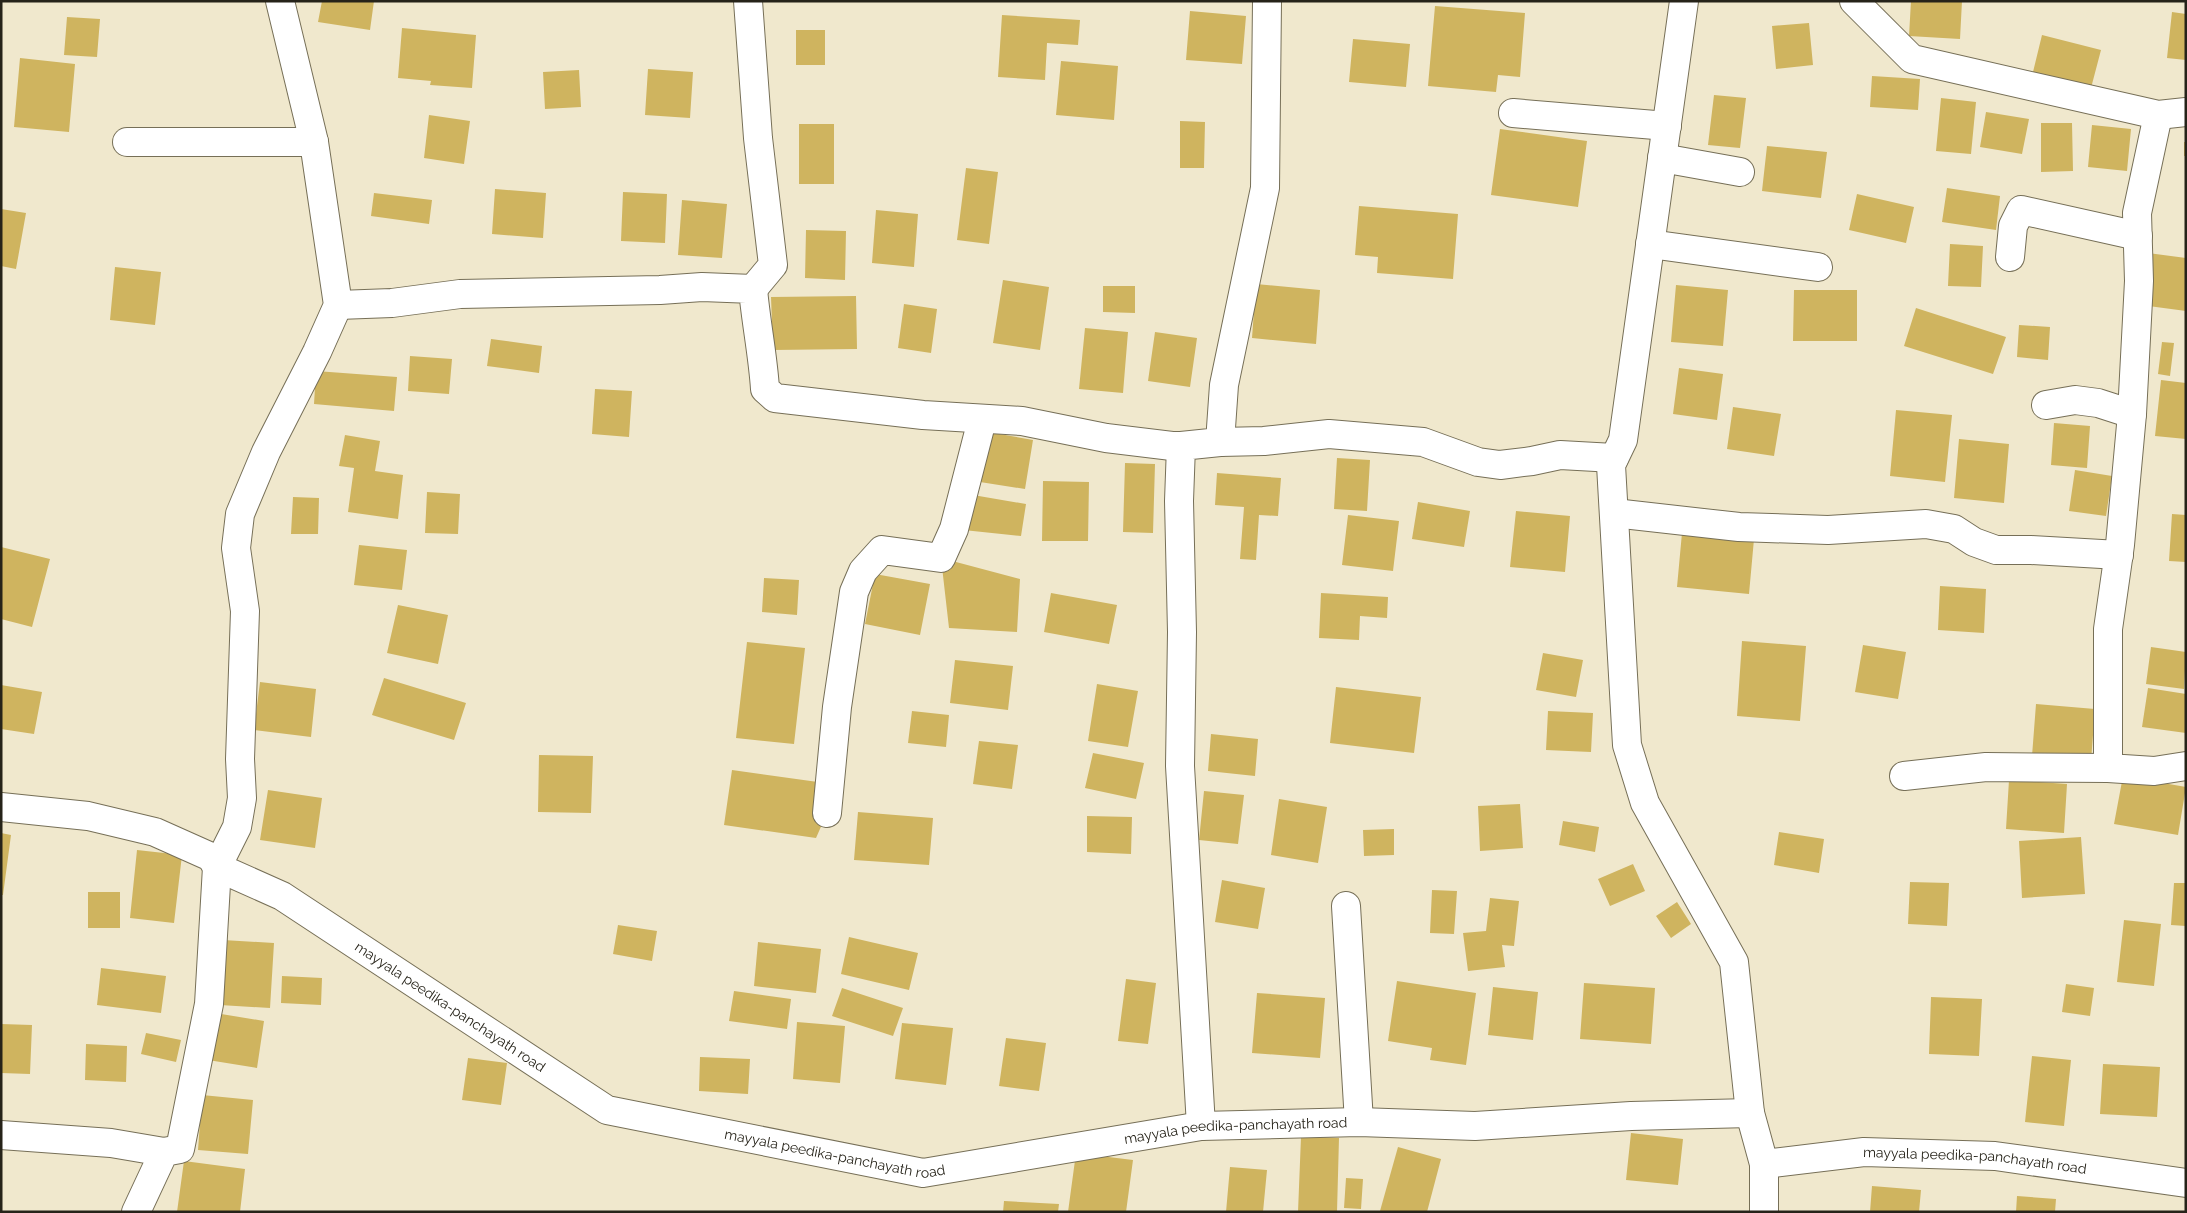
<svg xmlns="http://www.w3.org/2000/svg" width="2187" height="1213" viewBox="0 0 2187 1213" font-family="Raleway,sans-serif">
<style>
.building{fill:#cfb45f}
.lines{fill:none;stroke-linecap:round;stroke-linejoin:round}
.street-casing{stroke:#766f57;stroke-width:30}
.street{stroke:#fff;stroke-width:28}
.labels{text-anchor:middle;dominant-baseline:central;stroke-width:4;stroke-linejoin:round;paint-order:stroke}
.street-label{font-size:14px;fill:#262319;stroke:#fef5da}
</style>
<rect width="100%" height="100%" fill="#f0e8cd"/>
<!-- building -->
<path class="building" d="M322 1H374L370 30 318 22Z
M1911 1H1962L1960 39 1909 36Z
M1435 6 1525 13 1520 77 1498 75 1496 92 1428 86Z
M1190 11 1246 16 1242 64 1186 60Z
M2172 12 2186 14V60L2167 58Z
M1002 15 1080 20 1078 45 1047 43 1045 80 998 77Z
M67 17 100 19 97 57 64 55Z
M1809 23 1813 65 1776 69 1772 26Z
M402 28 476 35 472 88 430 85 431 81 398 78Z
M796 30H825V65H796Z
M2042 35 2101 50 2091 88 2033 72Z
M1353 39 1410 44 1406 87 1349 82Z
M20 58 75 64 69 132 14 127Z
M1061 61 1118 66 1114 120 1056 115Z
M648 69 693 72 690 118 645 115Z
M579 70 581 107 545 109 543 72Z
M1872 76 1920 79 1918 110 1870 107Z
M1714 95 1746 98 1740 148 1708 145Z
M1941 98 1976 102 1971 154 1936 151Z
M1986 112 2029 119 2022 154 1980 147Z
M429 115 470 121 464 164 424 158Z
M1180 121 1205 122 1204 168H1180Z
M2041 123H2072L2073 171 2041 172Z
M799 124H834V184H799Z
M2092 125 2131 129 2127 171 2088 167Z
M1500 129 1587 141 1578 207 1491 195Z
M2184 142H2186V156H2184Z
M1767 146 1827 152 1821 198 1762 191Z
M966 168 998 172 989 244 957 240Z
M1947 188 2000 196 1996 230 1942 222Z
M495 189 546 193 543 238 492 234Z
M623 192 667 194 665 243 621 241Z
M374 193 432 200 429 224 371 216Z
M1857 194 1914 207 1906 243 1849 230Z
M682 200 727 204 722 258 678 255Z
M1359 206 1458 214 1453 279 1377 273 1378 257 1355 255Z
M1 209 26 213 16 269 1 266Z
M876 210 918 214 914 267 872 263Z
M806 230 846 231 845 280 805 278Z
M1950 244 1983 246 1981 287 1948 286Z
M2148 253 2186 258V311L2141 305Z
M115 267 161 272 155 325 110 320Z
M1003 280 1049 287 1040 350 993 343Z
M1256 284 1320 290 1316 344 1252 338Z
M1676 285 1728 290 1723 346 1671 342Z
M1103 286H1135V313L1103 312Z
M1794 290H1857V341H1793Z
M856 296 857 349 773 350 771 297Z
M904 304 937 309 931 353 898 348Z
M1916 308 2006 337 1993 374 1904 346Z
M2019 325 2050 327 2048 360 2017 357Z
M1085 328 1128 332 1123 393 1079 389Z
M1155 332 1197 338 1190 387 1148 381Z
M491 339 542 346 539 373 487 366Z
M2162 342 2174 343 2170 376 2158 374Z
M410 356 452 359 449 394 408 391Z
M1679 368 1723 374 1717 420 1673 414Z
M316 371 397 377 394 411 314 404Z
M2161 380 2186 383V439L2155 436Z
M595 389 632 391 629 437 592 434Z
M1733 407 1781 414 1774 456 1727 449Z
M1896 410 1952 415 1945 482 1890 476Z
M2054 423 2090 426 2087 468 2051 465Z
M988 432 1033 440 1025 489 980 482Z
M345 435 380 441 375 471 403 475 398 519 348 512 354 468 339 466Z
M1959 439 2009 444 2004 503 1954 498Z
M1337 458 1370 460 1367 511 1334 509Z
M1125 463 1155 464 1153 533 1123 532Z
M2075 470 2112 476 2106 516 2069 511Z
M1217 473 1281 478 1278 516 1259 515 1256 560 1240 559 1244 507 1215 505Z
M1043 481 1089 482 1088 541H1042Z
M427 492 460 494 458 534 425 533Z
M973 495 1026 504 1021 536 954 529Z
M293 497 319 498 318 534H291Z
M1418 502 1470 511 1464 547 1412 539Z
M1516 511 1570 516 1565 572 1510 567Z
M2172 514 2186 515V562L2169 561Z
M1348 515 1399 521 1393 571 1342 565Z
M1683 522 1755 528 1749 594 1677 587Z
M359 545 407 550 402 590 354 585Z
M1 547 50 559 32 627 1 619Z
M941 558 1020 579 1017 632 949 628Z
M875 574 930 584 920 635 865 624Z
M764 578 799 580 797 615 762 612Z
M1940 586 1986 589 1984 633 1938 630Z
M1051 593 1117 605 1109 644 1044 632Z
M1321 593 1388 597 1387 618 1360 616 1359 640 1319 638Z
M398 605 448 615 438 664 387 653Z
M1742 641 1806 646 1800 721 1737 716Z
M747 642 805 648 794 744 736 738Z
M1863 645 1906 652 1898 699 1855 692Z
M2151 647 2186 652 2184 689 2146 684Z
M1543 653 1583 660 1576 697 1536 690Z
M955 660 1013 666 1008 710 950 703Z
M384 678 466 703 454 740 372 715Z
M260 682 316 689 311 737 254 730Z
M1097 684 1138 691 1128 747 1088 741Z
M1 685 42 692 34 734 1 729Z
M1336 687 1421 697 1414 753 1330 743Z
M2148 688 2186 694V733L2142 727Z
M2036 704 2095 709 2091 761 2032 756Z
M912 711 949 715 946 747 908 743Z
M1548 711 1593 713 1591 752 1546 750Z
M1211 734 1258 739 1255 776 1208 771Z
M979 741 1018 745 1012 789 973 784Z
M1093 753 1144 763 1136 799 1085 788Z
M539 755 593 756 591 813 538 812Z
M732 770 825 783 827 813 816 838 724 825Z
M2123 776 2186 787 2178 835 2114 824Z
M2009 780 2067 784 2064 833 2006 829Z
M268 790 322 798 315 848 260 840Z
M1204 791 1244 795 1238 844 1199 840Z
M1279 799 1327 807 1318 863 1271 855Z
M1520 804 1523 848 1480 851 1478 806Z
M858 812 933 818 929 865 854 860Z
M1087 816 1132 817 1131 854 1087 852Z
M1563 821 1599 827 1595 852 1559 845Z
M1394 829V855L1364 856 1363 830Z
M1779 832 1824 839 1819 873 1774 865Z
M1 833 11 835 3 895H1Z
M2081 837 2085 894 2022 898 2019 841Z
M137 850 182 855 174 923 130 918Z
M1633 864 1645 891 1610 906 1598 879Z
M1222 880 1265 888 1258 929 1215 922Z
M1910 882 1949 883 1947 926 1908 924Z
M2174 883H2186V926L2171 925Z
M1432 890 1457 891 1454 934 1430 933Z
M88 892H120V928H88Z
M1490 898 1519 901 1514 946 1502 945 1505 967 1468 971 1463 933 1486 931Z
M1677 902 1691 924 1671 938 1656 916Z
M2124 920 2161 924 2154 986 2117 982Z
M618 925 657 931 652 961 613 954Z
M849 937 918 953 909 990 841 974Z
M223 940 274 943 270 1008 220 1005Z
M758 942 821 949 816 993 754 986Z
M101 968 166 976 161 1013 97 1005Z
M282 976 322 978 321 1005 281 1003Z
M1126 979 1156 983 1148 1044 1118 1041Z
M1397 981 1476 993 1466 1065 1430 1060 1432 1048 1388 1041Z
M1584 983 1655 988 1651 1044 1580 1039Z
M2066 984 2094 988 2090 1016 2062 1012Z
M1493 987 1538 992 1533 1040 1488 1035Z
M842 988 903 1008 893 1036 832 1016Z
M734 991 791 999 787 1029 729 1021Z
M1257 993 1325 998 1320 1058 1252 1053Z
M1931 997 1982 999 1979 1056 1929 1054Z
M215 1013 264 1021 257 1068 208 1060Z
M797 1022 845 1026 840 1083 793 1079Z
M902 1023 953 1028 946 1085 895 1079Z
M1 1024 32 1025 30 1074 1 1073Z
M146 1033 181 1040 176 1062 141 1054Z
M1006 1038 1046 1043 1039 1091 999 1086Z
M86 1044 127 1046 126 1082 85 1080Z
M2032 1056 2071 1060 2064 1126 2025 1122Z
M700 1057 750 1059 748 1094 699 1091Z
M468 1058 507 1063 501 1105 462 1100Z
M2103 1064 2160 1067 2157 1117 2100 1114Z
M202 1095 253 1100 248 1154 198 1150Z
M1631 1133 1683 1139 1678 1185 1626 1180Z
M1301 1137 1339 1138 1337 1212H1298Z
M1398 1147 1441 1159 1427 1212 1380 1211Z
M1076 1153 1133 1160 1126 1212H1068Z
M184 1161 245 1169 240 1212H177Z
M1230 1167 1267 1170 1263 1212H1226Z
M1346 1178 1363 1179 1361 1209 1344 1208Z
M1872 1186 1921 1190 1919 1212H1870Z
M2017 1196 2056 1199 2055 1212H2016Z
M1004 1201 1059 1204 1058 1212H1003Z"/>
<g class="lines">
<!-- street casing -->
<g class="street-casing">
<g id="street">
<path d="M748 1 758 138 773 265 753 289"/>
<path d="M1684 1 1623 440 1611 465 1627 745 1645 803 1734 962 1750 1113 1764 1164V1212"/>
<path d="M1854 1 1912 59 2158 115 2186 112"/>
<path d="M1513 113 1667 126"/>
<path d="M2158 115 2137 213 2139 281 2132 414 2120 545 2108 629V768L2154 771 2186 766"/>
<path d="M127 142H314"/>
<path d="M1662 158 1740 172"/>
<path d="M1650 244 1818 267"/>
<path d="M2010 257 2013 226 2021 210 2138 236"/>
<path d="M338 305 392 303 460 294 660 290 702 287 753 289C756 323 763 356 765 389L775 398 923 415 1022 421 1106 438 1172 446H1181"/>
<path d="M2046 405 2075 400 2098 403 2132 414"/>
<path d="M1220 442 1264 441 1329 434 1423 442 1478 462 1500 465 1532 461 1560 455 1614 458"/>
<path d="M1614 513 1739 527 1828 530 1926 524 1954 529 1974 542 1996 550H2031L2119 555"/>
<path d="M1904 776 1986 767 2108 768"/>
<path id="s1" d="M1 807 88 816 155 832 211 857 217 867 282 896 607 1110 923 1173 1201 1126 1359 1122 1475 1126 1631 1116 1750 1113"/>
<path d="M827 813 837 707 854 592 863 571 882 550 941 558 954 529 982 420"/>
<path d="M1346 906 1359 1122"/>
<path d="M1201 1126 1180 766 1182 632 1179 501 1181 446 1220 442 1224 385 1265 188 1267 1"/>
<path d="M1 1135 111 1143 164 1152"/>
<path id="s2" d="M1764 1164 1864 1152 1995 1156 2186 1183"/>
<path d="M136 1212 164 1152 180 1149 209 1004 217 867 237 827 242 798 240 759 245 611 236 548 240 514 266 452 317 352 338 305 314 142 280 1"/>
</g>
</g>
<!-- street -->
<use href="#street" class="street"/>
</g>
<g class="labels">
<!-- street labels -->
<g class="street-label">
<text stroke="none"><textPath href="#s1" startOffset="502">mayyala peedika-panchayath road</textPath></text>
<text stroke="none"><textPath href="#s1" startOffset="1328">mayyala peedika-panchayath road</textPath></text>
<text stroke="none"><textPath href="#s1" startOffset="922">mayyala peedika-panchayath road</textPath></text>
<text stroke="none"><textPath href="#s2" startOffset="212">mayyala peedika-panchayath road</textPath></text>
</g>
</g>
<!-- border -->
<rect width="2187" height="1213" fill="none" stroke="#262319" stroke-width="5"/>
</svg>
